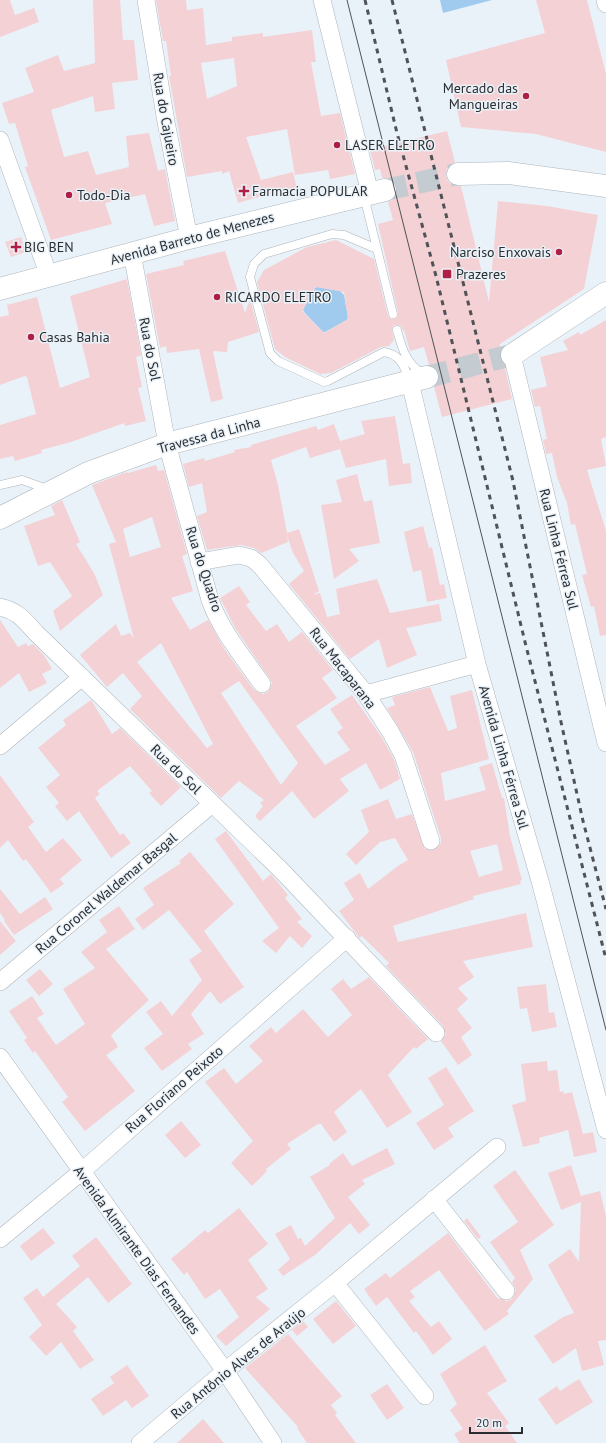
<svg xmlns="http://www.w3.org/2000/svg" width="606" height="1443" viewBox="0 0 606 1443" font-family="'PT Sans',sans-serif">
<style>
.green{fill:#a0caee}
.building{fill:#f4d1d4;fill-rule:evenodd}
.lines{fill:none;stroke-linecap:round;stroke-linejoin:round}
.secondary-tunnel{stroke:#c4cbd1;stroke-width:22;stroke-dasharray:22 11;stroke-linecap:butt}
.lane-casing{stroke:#adb5bc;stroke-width:9}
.street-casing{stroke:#adb5bc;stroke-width:18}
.secondary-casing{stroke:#adb5bc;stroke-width:23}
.lane{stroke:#fff;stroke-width:8}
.street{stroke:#fff;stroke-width:17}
.secondary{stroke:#fff;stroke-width:22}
.tram{stroke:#4f5357;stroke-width:1}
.rail{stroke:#4f5357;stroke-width:3;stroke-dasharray:5 5;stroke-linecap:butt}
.poi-dot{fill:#b11e45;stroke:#eaf2f9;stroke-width:1.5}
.labels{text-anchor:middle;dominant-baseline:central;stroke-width:3;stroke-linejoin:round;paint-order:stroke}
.poi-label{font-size:14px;fill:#2b2e31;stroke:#eaf2f9;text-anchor:start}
.street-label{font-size:14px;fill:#2b2e31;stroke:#eaf2f9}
</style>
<rect width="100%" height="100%" fill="#eaf2f9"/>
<!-- green -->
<path class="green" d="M440 0H492L443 13Z
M317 287 340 291 344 295 348 317 347 320 325 332H323L304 312 303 310 315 288Z"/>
<!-- building -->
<path class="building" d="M0 0H10L15 15 34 8 39 22 0 37Z
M93 0H120L123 40H134L138 80 112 83 115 109 95 112 93 96 51 110 64 157 88 151 96 175 129 167 126 136 149 133 158 171 165 169 175 221 154 226 145 194 105 203 112 224 51 240 25 167 28 166 15 123 9 124 2 103 34 92 25 68 58 55 64 71 95 63Z
M156 0H186L187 10 203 8 206 45 232 41V37L263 33V37L312 30 316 62H311L321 116 340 113 355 174 330 179 328 170 295 175 287 129 246 137 261 180 293 172 297 189 277 194 276 192 238 203 229 171 222 174V171L187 177 169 76H171L166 41H163ZM234 58 237 86 207 99 201 63Z
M536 0H587L606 74V152L536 134 461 127 446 60 545 33Z
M447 131 455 162 447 168 446 175 447 180 452 185 461 186 489 302 498 201 547 206 598 215 584 289 500 344V356L504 364 512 399 442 417 434 387 439 381V374L436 368 429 365 424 347 410 351 404 330 403 331 401 326 396 325 393 326 392 331 394 340 389 346 381 347 331 373 320 374 285 357 275 349 257 282 264 270 307 247 336 240 374 259 388 316 392 319 396 318 398 313 378 224 393 220 388 202 394 199 397 193V187L394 181 388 178H382L380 169 375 170 370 150ZM316 287 344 292 348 319 324 333 302 311Z
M21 237 26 252 11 257 5 242Z
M225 251 245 313 250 299 259 332 228 342 227 352 213 351 223 399 211 402 199 349 167 353 166 346 160 348 146 274 184 265 183 261Z
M127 279 141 355 136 357 142 387 138 388 146 421 125 426 124 423 71 442 41 450 42 453 15 461 13 456 0 459V425L36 414 27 377 25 376 0 385V317L9 315 7 305 37 297 60 388 90 377 70 296Z
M606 320V437L601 439 606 466 587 470 606 531V635L600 636 594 606 591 607 582 575 587 574 575 524 571 525 567 503 557 477 552 453 546 454 543 440 547 439 540 406 535 407 531 390 547 386 540 357 568 350 563 341 579 332 580 335Z
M395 416 403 464 410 463 412 483 389 486 386 459 346 468 340 449 310 458 306 447 271 460 278 485 287 533 299 529 319 591 313 595 320 593 327 617 340 614 336 589 377 579 390 613 439 604 442 621 406 628 417 655 387 668 379 639 350 659 289 584 304 571 293 553 287 536 288 542 261 553 254 548 241 545 207 550 197 516 207 512 202 483 189 487 183 464 204 458 205 461 235 452 234 450 251 447V445L316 426 318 430 334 424 340 441 365 434 361 421Z
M156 465 158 471 164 470 187 554 182 556 193 591 171 598 190 630 208 620 225 650 254 690 263 694 268 692 272 683 270 679 235 628 220 598 239 586 250 602 246 605 266 631 277 624 289 642 302 632 333 670 322 678 337 698 296 726 325 765 350 750 337 732 343 728 330 709 352 695 381 736 394 759 400 779 380 790 366 763 340 779 349 791 314 819 292 791 260 821 255 816 263 806 260 803 264 800 239 781 221 798 130 709 142 696 123 673 107 687 80 655 116 624 121 636 130 633 134 639 109 544 116 542 92 485 127 472 128 473ZM152 517 161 547 130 557 123 529ZM161 643 213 744 207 748 137 662ZM239 681 298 763 281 785 221 693Z
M357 474 364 502 372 500 380 543 349 549 359 561 334 579 321 505 342 502 336 480Z
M62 500 80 542 76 544 94 573 103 595 60 631 53 611 72 596 50 562 38 566 24 526 55 515 51 506Z
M423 526 429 548 432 547 440 585 444 584 447 598 427 602 421 570 413 572 404 532Z
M0 620 18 647 26 643 28 646 33 644 44 655 52 669 42 674 47 683 29 692 19 673 0 688Z
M430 687 448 731 457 728 450 696 472 690 489 759 441 773 445 801 486 790 479 767 492 763 502 798H504L510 836 522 880 520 881 521 884 473 896 474 899 393 926 398 942 526 913 533 947 463 961 474 977 458 988 468 999 457 1009 472 1028 461 1037 472 1055 458 1065 441 1041 446 1035 443 1026 386 966 389 963 362 936 359 938 358 936 339 911 354 900 344 883 360 873 368 889 398 866 408 860 395 838 380 842 356 865 346 854 369 832 361 810 388 799 396 819 412 814 425 849 434 850 441 843V838L413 752 387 708 395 705 392 697ZM497 844 503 870 479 877 470 851Z
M91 700 112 734 120 728 181 787 161 806 149 793 152 791 130 766 97 791 100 794 95 798 120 835 123 833 131 843 111 858 79 811 67 821 55 806 59 803 46 787 60 775 38 748 66 725 63 720Z
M0 775 34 822 28 827 46 852 63 838 82 860 60 879 64 884 51 893 26 859 23 861 8 840 0 848Z
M226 831 263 881 271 874 288 895 285 898 302 919 297 922 312 936 302 948 290 936 276 953 262 941 279 928 215 839Z
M190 852 234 904 204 931 244 987 220 1004 210 991 191 1014 204 1034 188 1044 192 1049 162 1071 144 1048 163 1034 146 1012 161 1001 172 1016 202 980 189 960 202 951 169 910 143 930 135 919 154 905 143 888 181 863 179 861Z
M0 889 20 914 45 897 53 909 14 935 4 921 5 920 0 913Z
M119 906 135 929 106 949 149 1000 111 1035 118 1047 106 1055 135 1091 85 1131 62 1102 68 1097 35 1051 33 1053 24 1040 27 1038 9 1011 32 996 44 1014 37 1018 56 1045 85 1024 63 989 95 968 81 952 107 932 99 920Z
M0 921 16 941 0 955Z
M40 969 53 984 39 996 26 980Z
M369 977 428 1039 416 1049 414 1047 388 1075 412 1112 387 1128 361 1089 334 1112 347 1132 334 1142 321 1124H318L287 1144 291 1149 266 1169 267 1171 252 1186 231 1163 253 1141 205 1082 224 1068 236 1084 263 1061 249 1046 271 1027 276 1033 303 1009 328 1037 352 1015 331 989 343 979 351 989Z
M546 984 549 1013 554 1012 557 1027 532 1032 527 1008 520 1009 517 987Z
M547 1061 548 1071 557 1070 560 1092 563 1091 564 1094 572 1092 583 1134 593 1132 597 1152 574 1157 568 1130 539 1138 540 1143 523 1147 512 1105 526 1101 521 1064Z
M446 1067 474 1111 448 1128 454 1137 434 1150 416 1123 444 1105 428 1078Z
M181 1121 201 1145 185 1158 165 1135Z
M387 1148 395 1164 362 1180 365 1184 348 1197 370 1225 359 1234 350 1223 315 1255 283 1276 278 1270 290 1259 275 1234 291 1225 298 1239 301 1238 305 1246 335 1218 310 1177 330 1165 329 1164 343 1153 352 1166Z
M571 1165 581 1196 600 1191 606 1216V1340L598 1341 604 1365 582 1371 576 1348 553 1364 534 1336 563 1317 574 1313 548 1265 570 1249 579 1262 581 1202 561 1210 548 1173Z
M515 1170 554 1225 520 1250 533 1279 507 1311 509 1314 485 1331 439 1270 410 1291 415 1297 409 1301 431 1327 439 1321 452 1339 433 1355 416 1331 414 1333 387 1297 376 1306 364 1289 386 1273 390 1278 448 1233 498 1299 499 1298 507 1301 512 1299 516 1290 512 1282 515 1278 490 1242 518 1222 493 1186Z
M239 1208 268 1244 248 1260 268 1289 256 1297 270 1309 226 1346 216 1336 239 1317 220 1289 205 1299 187 1272 184 1275 171 1259 205 1230 208 1233Z
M467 1218 481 1237 478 1239 464 1221Z
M43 1228 55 1243 31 1261 20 1246Z
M96 1237 132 1284 108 1303 88 1277 56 1304 77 1327 73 1331 94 1360 80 1369 61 1342 46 1356 29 1337 42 1325 23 1298 37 1288 43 1297 80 1266 72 1256Z
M336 1301 356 1326 333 1344 313 1319Z
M303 1321 308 1327 297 1336 292 1330Z
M288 1334 342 1396 331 1405 337 1413 335 1415 356 1443H307L297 1428 298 1427 245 1368Z
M485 1345 507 1381 487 1393 509 1423 505 1426 517 1443H460L454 1434 463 1429 450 1410 457 1404 440 1374Z
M127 1365 149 1396 132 1408 126 1400 103 1416 91 1399 114 1383 110 1377Z
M579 1379 593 1402 556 1425 538 1399 557 1386 560 1391Z
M387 1384 404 1408 387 1420 370 1395Z
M203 1419 224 1443H177Z"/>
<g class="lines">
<!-- secondary-tunnel -->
<path class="secondary-tunnel" d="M385 190 458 174
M427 377 512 355"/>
<!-- lane casing -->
<g class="lane-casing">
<path id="lane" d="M364 196 393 314
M377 249 344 235 332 234 264 254 254 264 250 277 270 353 278 361 324 382 328 381 384 352C401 355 404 366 410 381
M397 330C402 349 406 363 423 374
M0 485 22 480 47 489"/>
</g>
<!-- street casing -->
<g class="street-casing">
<path id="street" d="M146 0 166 122 189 238
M322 0 370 193
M605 0 606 4
M0 140 49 276
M132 253 167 444 210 600C221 631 244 658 262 684
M512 355 606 743
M410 382 477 664 540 881 606 1130
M199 562 239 555 251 558 259 564 366 694 390 731 403 755 431 841
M0 607C17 610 25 621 36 633L281 870 436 1033
M366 694 477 664
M0 746 82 677
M0 982 212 804
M0 1057 225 1371 273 1443
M434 1199 506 1291
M0 1239 81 1172 347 938
M335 1283 425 1396
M140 1443 225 1371 335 1283 497 1147"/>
</g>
<!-- secondary casing -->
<g class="secondary-casing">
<path id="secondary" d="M458 174 508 173 606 186
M0 289 189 238 385 190
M512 355 606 293
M0 518 88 473 167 444 427 377"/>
</g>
<!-- lane -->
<use href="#lane" class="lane"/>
<!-- street -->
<use href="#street" class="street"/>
<!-- secondary -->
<use href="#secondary" class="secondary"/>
<!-- tram -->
<path class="tram" d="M347 0 606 1030"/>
<!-- rail -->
<path class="rail" d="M365 0 397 133 436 276 526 646 606 959
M392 0 513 481 561 722 583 821 606 909"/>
</g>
<!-- markers -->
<g class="poi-dot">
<circle cx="526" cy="96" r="4"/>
<circle cx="337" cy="145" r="4"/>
<path d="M242 185h4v4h4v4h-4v4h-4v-4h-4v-4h4z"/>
<circle cx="69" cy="195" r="4"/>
<path d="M14 241h4v4h4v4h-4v4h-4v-4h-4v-4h4z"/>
<circle cx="559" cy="252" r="4"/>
<rect x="442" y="269" width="10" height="10" rx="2"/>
<circle cx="217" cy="297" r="4"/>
<circle cx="31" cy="337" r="4"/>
</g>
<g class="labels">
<!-- poi labels -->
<g class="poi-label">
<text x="518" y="88" text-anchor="end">Mercado das<tspan x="518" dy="16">Mangueiras</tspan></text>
<text x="345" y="145">LASER ELETRO</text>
<text x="252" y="191">Farmacia POPULAR</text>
<text x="77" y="195">Todo-Dia</text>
<text x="24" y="247">BIG BEN</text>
<text x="551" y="252" text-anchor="end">Narciso Enxovais</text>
<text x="456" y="274">Prazeres</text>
<text x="225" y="297">RICARDO ELETRO</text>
<text x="39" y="337">Casas Bahia</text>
</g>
<!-- street labels -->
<g class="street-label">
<text transform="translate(166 119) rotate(80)">Rua do Cajueiro</text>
<text transform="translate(192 238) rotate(-15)">Avenida Barreto de Menezes</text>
<text transform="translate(150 349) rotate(79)">Rua do Sol</text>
<text transform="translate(209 435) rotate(-15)">Travessa da Linha</text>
<text transform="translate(559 549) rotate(76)">Rua Linha Férrea Sul</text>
<text transform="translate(204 569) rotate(72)">Rua do Quadro</text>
<text transform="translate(343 668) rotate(52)">Rua Macaparana</text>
<text transform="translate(504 757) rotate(74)">Avenida Linha Férrea Sul</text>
<text transform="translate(176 769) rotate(44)">Rua do Sol</text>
<text transform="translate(106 893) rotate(-40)">Rua Coronel Waldemar Basgal</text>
<text transform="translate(174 1089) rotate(-41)">Rua Floriano Peixoto</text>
<text transform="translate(137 1250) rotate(54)">Avenida Almirante Dias Fernandes</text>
<text transform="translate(238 1363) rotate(-39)">Rua Antônio Alves de Araújo</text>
</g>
</g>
<!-- scale -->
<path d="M470 1427v6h52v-6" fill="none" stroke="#2b2e31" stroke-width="2"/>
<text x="476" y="1427" font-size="12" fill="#2b2e31" stroke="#eaf2f9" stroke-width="3" paint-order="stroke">20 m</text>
</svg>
